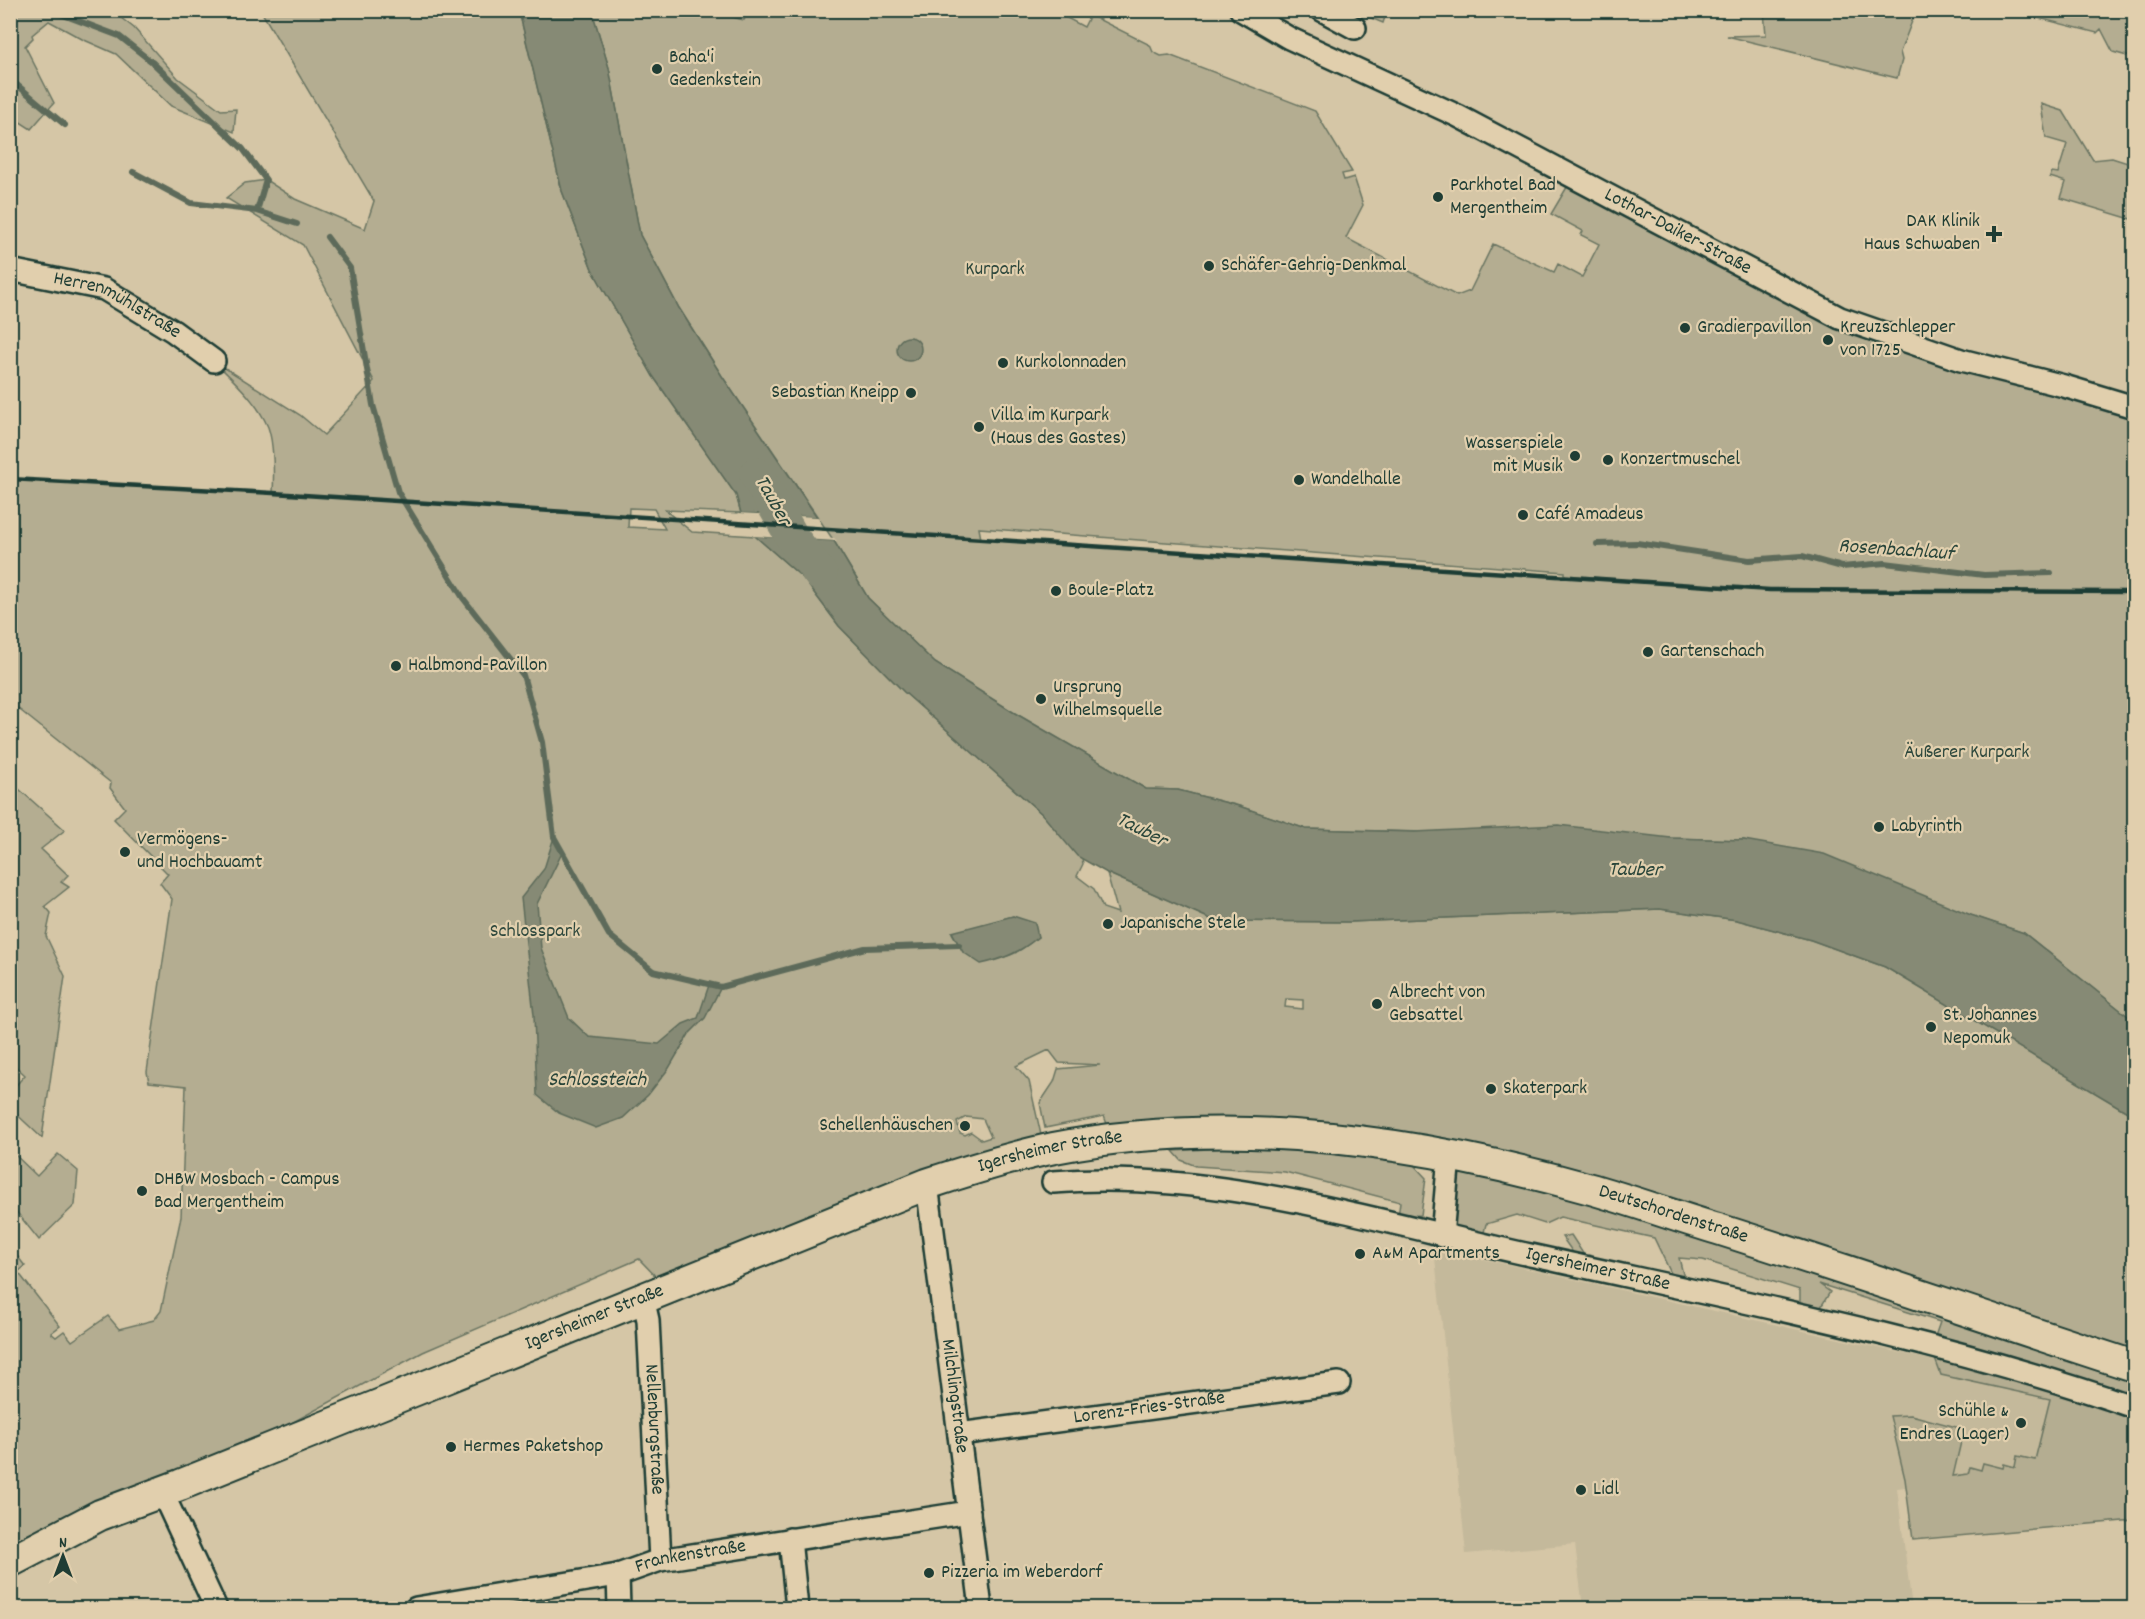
<svg xmlns="http://www.w3.org/2000/svg" width="2145" height="1619" viewBox="0 0 2145 1619" font-family="Dekko,sans-serif">
<style>
.built{fill:#c4b99b}
.green{fill:#b4ad91;stroke:#6a7562;stroke-width:1.5;fill-rule:evenodd}
.water{fill:#868a74;stroke:#5d6b5a;stroke-width:1.5}
.pier{fill:#d5c6a6}
.lines{fill:none;stroke-linecap:round;stroke-linejoin:round}
.stream{stroke:#5d6b5a;stroke-width:6}
.river{stroke:#868a74;stroke-width:34}
.street-casing{stroke:#1f3d34;stroke-width:26}
.secondary-casing{stroke:#1f3d34;stroke-width:34}
.street{stroke:#e1cfad;stroke-width:21}
.secondary{stroke:#e1cfad;stroke-width:30}
.rail{stroke:#1f3d34;stroke-width:4.5}
.poi-dot{fill:#1f3d34;stroke:#e1cfad;stroke-width:2}
.labels{text-anchor:middle;dominant-baseline:central;stroke-width:4.5;stroke-linejoin:round;paint-order:stroke}
.poi-label{font-size:20px;fill:#1f3d34;stroke:#e1cfad;text-anchor:start}
.street-label{font-size:20px;fill:#1f3d34;stroke:#e1cfad}
.park-label{font-size:20px;fill:#2e483d;stroke:#e1cfad}
.water-label{font-size:21px;font-style:italic;fill:#29453a;stroke:#e1cfad}
</style>
<rect width="100%" height="100%" fill="#d5c6a6"/>
<filter id="ink" filterUnits="userSpaceOnUse"><feTurbulence type="fractalNoise" baseFrequency=".0167" numOctaves="2"/><feDisplacementMap in="SourceGraphic" scale="12" xChannelSelector="R" yChannelSelector="G"/><feConvolveMatrix kernelMatrix="1 2 1 2 8 2 1 2 1" color-interpolation-filters="sRGB"/></filter>
<g filter="url(#ink)">
<!-- built -->
<path class="built" d="M1434 1248 1928 1359 2134 1419V1454L1897 1488 1912 1608H1583L1575 1544 1466 1554Z"/>
<!-- green -->
<path class="green" d="M749 10H1052L1084 27 1090 15 1150 45 1153 52 1161 56 1169 55 1315 111 1352 172 1342 174 1344 180 1354 177 1363 205 1346 238 1457 296 1470 291 1493 244 1554 272 1558 264 1582 277 1599 244 1581 235 1583 231 1551 214 1573 177 1840 318 2134 407V1021L2024 933 1744 840 1306 829 1239 806 1178 790 1146 789 1013 712 935 663 868 598 834 541 722 376 679 308 640 235 609 68 592 11H710L744 20ZM979 528 1565 572V575L1680 584 981 539Z
M10 11H112L134 28 178 78 221 110 236 109 234 132 171 106 116 54 82 39 49 21 32 35 33 38 25 46 54 103 31 129 11 116Z
M261 11H519L562 191 592 269 653 376 736 495 741 513 665 510 692 532 755 536 803 578 839 626 904 692 1042 814 1082 858 1083 864 1077 876 1094 889 1103 908 1118 913 1107 873 1215 921 1350 922 1660 909 1737 920 1811 940 1885 967 2134 1116V1520L1913 1540 1905 1479 1890 1416 1911 1415 1964 1429 1953 1476 1968 1474 1970 1467 1981 1470 1983 1463 2003 1468 2004 1464 2015 1467 2017 1456 2035 1460 2050 1399 1941 1375 1931 1348 1940 1322 1819 1284 1830 1292 1815 1317 1800 1313V1290L1703 1260 1679 1258 1687 1290 1678 1288 1654 1238 1560 1217 1545 1224 1517 1215 1486 1224 1481 1244 1442 1236 1449 1156 1393 1145 1056 1148 668 1289 639 1259 423 1352 169 1489 11 1549 10 1247 25 1266 18 1272 60 1326 51 1333 56 1337 64 1331 72 1341 108 1316 119 1329 154 1320 161 1311 181 1217 186 1086 149 1082 147 1072 172 899 160 883 168 874 114 819 125 808 110 788 111 783 11 703V479L273 493C274 476 274 443 268 427 257 401 233 380 214 361L300 415 324 435 374 381 303 245 226 198 245 183 266 180 295 199 365 229 374 201ZM629 508 654 509 665 529 628 527ZM1013 916 1038 937C1007 963 1001 959 963 952L952 933ZM1286 999 1303 1000V1009L1285 1007ZM1049 1050 1059 1063 1100 1065 1058 1069 1054 1082 1040 1103 1045 1128 1104 1116 1107 1124 1041 1135 1029 1081 1016 1066ZM966 1117 983 1119 991 1137 982 1140 971 1132 965 1135 960 1133 957 1122Z
M1354 11H1387L1383 23Z
M1764 11 1913 10 1916 11 1900 52 1902 60 1897 78 1727 36 1766 35Z
M2011 11H2134V58L2113 52 2101 29 2097 33Z
M2041 104 2063 111 2093 160 2112 158 2134 165V220L2061 198 2066 182 2050 177 2052 172 2058 173 2067 144 2046 138Z
M11 782 65 830 41 849 68 875 61 882 69 887 45 906 51 913 46 936 65 976 42 1138 11 1109V1091L25 1075 10 1061Z
M1226 1148 1307 1149 1411 1162 1426 1178 1421 1215 1398 1217 1400 1202 1285 1172 1196 1166 1181 1160 1173 1151Z
M11 1151 37 1176 58 1154 78 1171 75 1205 39 1240 11 1205Z
M1571 1235 1584 1255 1574 1254 1562 1237Z"/>
<!-- water -->
<path class="water" d="M519 11H592L609 68 640 235 679 308 722 376 817 517 741 513 736 495 653 376 592 269 562 191Z
M897 349a12 12 0 1 1 24 0a12 12 0 1 1-24 0Z
M755 536 834 541 868 598 935 663 1013 712 1146 789 1178 790 1239 806 1306 829 1415 832 1558 825 1671 838 1744 840 1824 854 1971 915 2024 933 2134 1021V1116L1885 967 1811 940 1737 920 1660 909 1350 922 1215 921 1107 873 1077 856 1042 814 904 692 839 626 803 578Z
M554 837 562 853 537 904 541 948 569 1018 589 1037 659 1044 683 1024 698 1018 709 985 721 987 705 1018 689 1034 669 1068 648 1095 623 1118 596 1128 559 1113 537 1095 534 1015 521 898 544 869Z
M1013 916 1035 923 1038 937C1020 952 1004 959 981 964L963 952 952 932Z"/>
<!-- pier -->
<path class="pier" d="M738 513 817 517 820 518 817 520 741 516Z
M755 533 834 538 837 541 752 536Z"/>
<g class="lines">
<!-- stream -->
<path class="stream" d="M50 10 119 36 152 62 243 149 266 180 257 211
M10 79 65 125
M133 172 191 203 257 211 297 224
M327 237 350 268 373 405 398 492 463 598 523 675 542 742 554 837 609 935 653 971 721 987 865 948 959 945
M1597 544 1637 543 1749 560 1802 556 1842 567 1885 563 1984 575 2051 573"/>
<!-- river -->
<path class="river" d="M756 474 794 540 821 575"/>
<!-- street casing -->
<g class="street-casing">
<g id="street">
<path id="s1" d="M1241 10 1289 38 1458 116 1840 318 1961 360 2064 386 2134 407"/>
<path d="M1322 10 1355 28"/>
<path id="s2" d="M10 270 104 289 173 331 214 361"/>
<path id="s3" d="M1053 1182C1214 1169 1375 1221 1530 1255 1733 1300 1938 1339 2134 1407"/>
<path id="s4" d="M927 1184 981 1608"/>
<path d="M1442 1236 1449 1156"/>
<path id="s5" d="M643 1298 648 1320 660 1560"/>
<path id="s6" d="M959 1434 1339 1383"/>
<path d="M162 1492 216 1608"/>
<path d="M790 1539 797 1608"/>
<path d="M618 1575 619 1608"/>
<path id="s7" d="M416 1608 618 1575 660 1560 969 1512"/>
</g>
</g>
<!-- secondary casing -->
<g class="secondary-casing">
<g id="secondary">
<path id="s8" d="M10 1562 100 1515 180 1485 927 1184C969 1170 1011 1157 1054 1148 1229 1114 1416 1140 1587 1188 1631 1200 1674 1216 1718 1229 1858 1273 1995 1321 2134 1366"/>
</g>
</g>
<!-- street -->
<use href="#street" class="street"/>
<!-- secondary -->
<use href="#secondary" class="secondary"/>
<!-- rail -->
<path class="rail" d="M10 479 273 493 1770 590 2134 592"/>
</g>
</g>
<!-- markers -->
<g class="poi-dot">
<circle cx="657" cy="69" r="6"/>
<circle cx="1438" cy="197" r="6"/>
<path d="M1991 225h6v6h6v6h-6v6h-6v-6h-6v-6h6z"/>
<circle cx="1209" cy="266" r="6"/>
<circle cx="1685" cy="328" r="6"/>
<circle cx="1828" cy="340" r="6"/>
<circle cx="1003" cy="363" r="6"/>
<circle cx="911" cy="393" r="6"/>
<circle cx="979" cy="427" r="6"/>
<circle cx="1575" cy="456" r="6"/>
<circle cx="1608" cy="460" r="6"/>
<circle cx="1299" cy="480" r="6"/>
<circle cx="1523" cy="515" r="6"/>
<circle cx="1056" cy="591" r="6"/>
<circle cx="1648" cy="652" r="6"/>
<circle cx="396" cy="666" r="6"/>
<circle cx="1041" cy="699" r="6"/>
<circle cx="1879" cy="827" r="6"/>
<circle cx="125" cy="852" r="6"/>
<circle cx="1108" cy="924" r="6"/>
<circle cx="1377" cy="1004" r="6"/>
<circle cx="1931" cy="1027" r="6"/>
<circle cx="1491" cy="1089" r="6"/>
<circle cx="965" cy="1126" r="6"/>
<circle cx="142" cy="1191" r="6"/>
<circle cx="1360" cy="1254" r="6"/>
<circle cx="2021" cy="1423" r="6"/>
<circle cx="451" cy="1447" r="6"/>
<circle cx="1581" cy="1490" r="6"/>
<circle cx="929" cy="1573" r="6"/>
</g>
<g class="labels">
<!-- poi labels -->
<g class="poi-label">
<text x="669" y="58">Baha'i<tspan x="669" dy="23">Gedenkstein</tspan></text>
<text x="1450" y="186">Parkhotel Bad<tspan x="1450" dy="23">Mergentheim</tspan></text>
<text x="1980" y="222" text-anchor="end">DAK Klinik<tspan x="1980" dy="23">Haus Schwaben</tspan></text>
<text x="1221" y="266">Schäfer-Gehrig-Denkmal</text>
<text x="1697" y="328">Gradierpavillon</text>
<text x="1840" y="328">Kreuzschlepper<tspan x="1840" dy="23">von 1725</tspan></text>
<text x="1015" y="363">Kurkolonnaden</text>
<text x="899" y="393" text-anchor="end">Sebastian Kneipp</text>
<text x="991" y="416">Villa im Kurpark<tspan x="991" dy="23">(Haus des Gastes)</tspan></text>
<text x="1563" y="444" text-anchor="end">Wasserspiele<tspan x="1563" dy="23">mit Musik</tspan></text>
<text x="1620" y="460">Konzertmuschel</text>
<text x="1311" y="480">Wandelhalle</text>
<text x="1535" y="515">Café Amadeus</text>
<text x="1068" y="591">Boule-Platz</text>
<text x="1660" y="652">Gartenschach</text>
<text x="408" y="666">Halbmond-Pavillon</text>
<text x="1053" y="688">Ursprung<tspan x="1053" dy="23">Wilhelmsquelle</tspan></text>
<text x="1891" y="827">Labyrinth</text>
<text x="137" y="840">Vermögens-<tspan x="137" dy="23">und Hochbauamt</tspan></text>
<text x="1120" y="924">Japanische Stele</text>
<text x="1389" y="993">Albrecht von<tspan x="1389" dy="23">Gebsattel</tspan></text>
<text x="1943" y="1016">St. Johannes<tspan x="1943" dy="23">Nepomuk</tspan></text>
<text x="1503" y="1089">Skaterpark</text>
<text x="953" y="1126" text-anchor="end">Schellenhäuschen</text>
<text x="154" y="1180">DHBW Mosbach - Campus<tspan x="154" dy="23">Bad Mergentheim</tspan></text>
<text x="1372" y="1254">A&amp;M Apartments</text>
<text x="2009" y="1412" text-anchor="end">Schühle &amp;<tspan x="2009" dy="23">Endres (Lager)</tspan></text>
<text x="463" y="1447">Hermes Paketshop</text>
<text x="1593" y="1490">Lidl</text>
<text x="941" y="1573">Pizzeria im Weberdorf</text>
</g>
<!-- street labels -->
<g class="street-label">
<text stroke="none"><textPath href="#s1" startOffset="490">Lothar-Daiker-Straße</textPath></text>
<text stroke="none"><textPath href="#s2" startOffset="114">Herrenmühlstraße</textPath></text>
<text stroke="none"><textPath href="#s8" startOffset="1120">Igersheimer Straße</textPath></text>
<text stroke="none"><textPath href="#s8" startOffset="1754">Deutschordenstraße</textPath></text>
<text stroke="none"><textPath href="#s3" startOffset="554">Igersheimer Straße</textPath></text>
<text stroke="none"><textPath href="#s8" startOffset="634">Igersheimer Straße</textPath></text>
<text stroke="none"><textPath href="#s4" startOffset="214">Milchlingstraße</textPath></text>
<text stroke="none"><textPath href="#s6" startOffset="192">Lorenz-Fries-Straße</textPath></text>
<text stroke="none"><textPath href="#s5" startOffset="132">Nellenburgstraße</textPath></text>
<text stroke="none"><textPath href="#s7" startOffset="280">Frankenstraße</textPath></text>
</g>
<!-- park labels -->
<g class="park-label">
<text x="995" y="270">Kurpark</text>
<text x="1967" y="753">Äußerer Kurpark</text>
<text x="535" y="932">Schlosspark</text>
</g>
<!-- water labels -->
<g class="water-label">
<text transform="translate(772 501) rotate(61)">Tauber</text>
<text transform="translate(1896 551) rotate(4)">Rosenbachlauf</text>
<text transform="translate(1141 831) rotate(27)">Tauber</text>
<text transform="translate(1635 871) rotate(1)">Tauber</text>
<text x="597" y="1081">Schlossteich</text>
</g>
</g>
<!-- margin -->
<rect width="2145" height="1619" fill="none" stroke="#e1cfad" stroke-width="36"/>
<rect x="18" y="18" width="2109" height="1583" fill="none" stroke="#1f3d34" stroke-width="2" filter="url(#ink)"/>
<!-- north arrow -->
<g transform="translate(63 1556)" stroke="#e1cfad" stroke-width="4.5" paint-order="stroke">
<path d="M0-4.5L10 22L0 15L-10 22Z" fill="#1f3d34"/>
<text y="-9" font-size="16" font-weight="bold" text-anchor="middle" fill="#1f3d34">N</text>
</g>
</svg>
